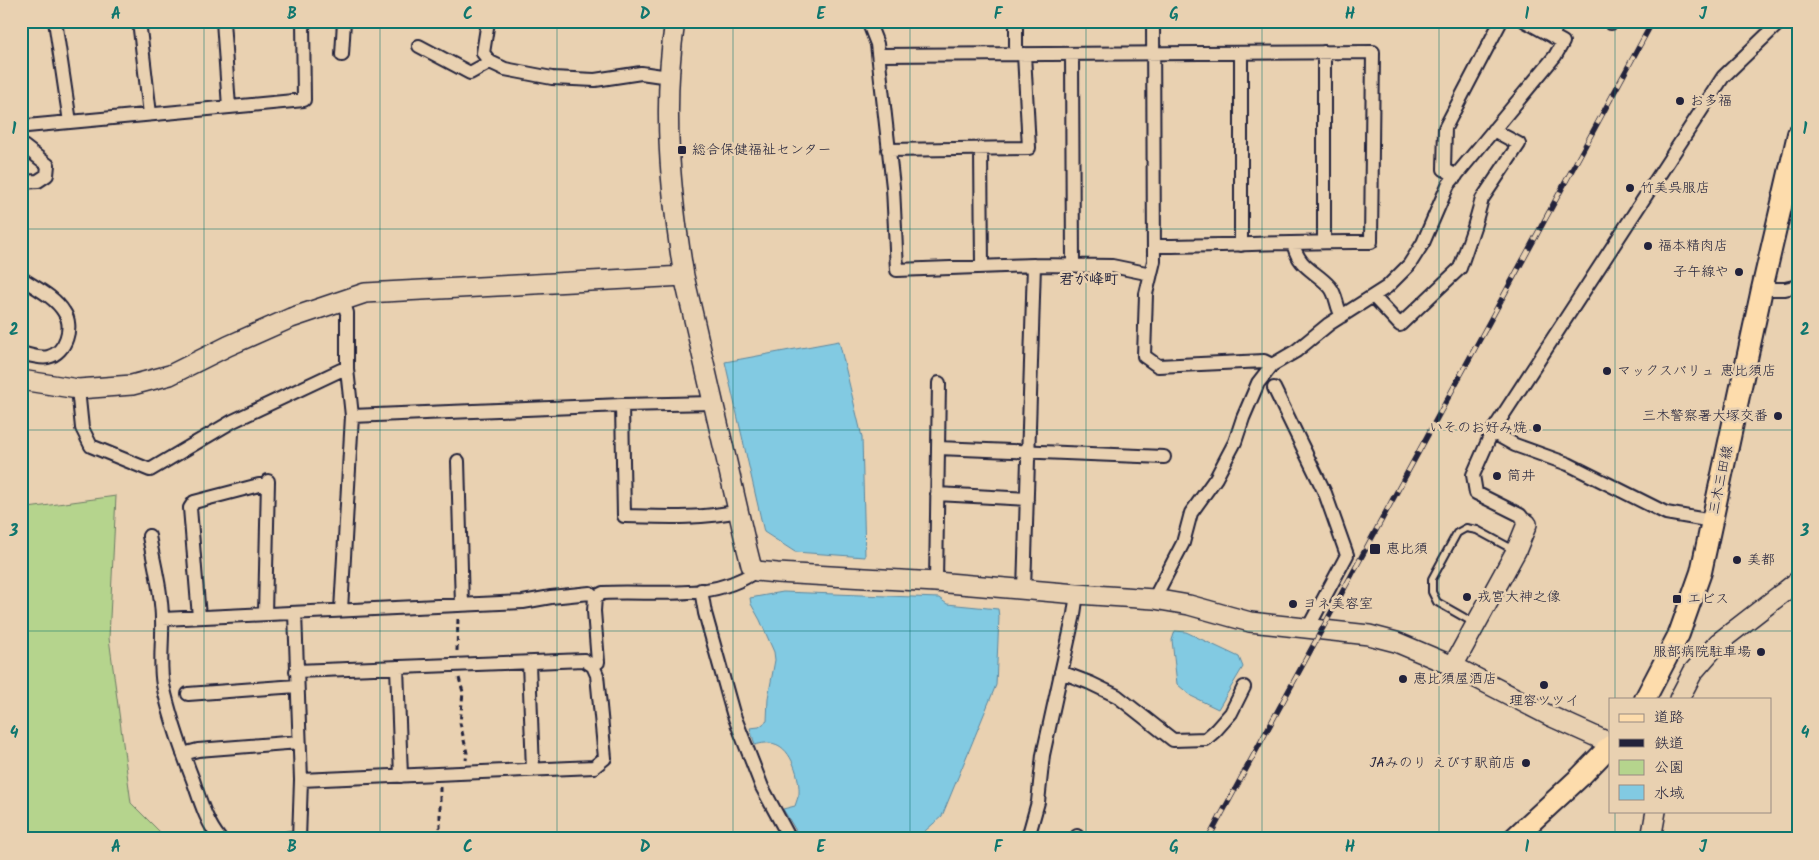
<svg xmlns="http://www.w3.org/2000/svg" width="1819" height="860" viewBox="0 0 1819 860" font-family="Kalam,'Klee One',sans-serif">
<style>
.green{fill:#b5d48d;stroke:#6c7b64}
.water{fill:#82cae2;stroke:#5c879f}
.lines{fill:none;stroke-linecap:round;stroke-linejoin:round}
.lane-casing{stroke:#22223b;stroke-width:10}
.street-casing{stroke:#22223b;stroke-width:16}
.secondary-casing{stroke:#22223b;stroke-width:22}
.primary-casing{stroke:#22223b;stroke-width:24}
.path{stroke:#22223b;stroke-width:3;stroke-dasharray:5 4;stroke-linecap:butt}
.lane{stroke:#e9d1b1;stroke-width:6}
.street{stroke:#e9d1b1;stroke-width:12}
.secondary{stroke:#e9d1b1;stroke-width:19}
.primary{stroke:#fddcac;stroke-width:20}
.rail-casing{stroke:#22223b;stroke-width:5.5}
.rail{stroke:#e9d1b1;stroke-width:4;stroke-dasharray:11;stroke-linecap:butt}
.grid{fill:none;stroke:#0f766e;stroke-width:1;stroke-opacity:0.55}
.poi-dot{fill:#22223b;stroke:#e9d1b1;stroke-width:2}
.labels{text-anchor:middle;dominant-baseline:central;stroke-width:5;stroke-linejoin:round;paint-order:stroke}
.poi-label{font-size:14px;fill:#22223b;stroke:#e9d1b1;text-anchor:start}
.street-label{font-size:14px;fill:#22223b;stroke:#e9d1b1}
.neighbourhood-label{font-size:15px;font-weight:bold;fill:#22223b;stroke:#e9d1b1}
.neatline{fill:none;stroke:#0f766e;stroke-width:2}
.grid-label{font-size:16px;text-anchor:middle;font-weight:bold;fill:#0f766e}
</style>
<rect width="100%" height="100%" fill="#e9d1b1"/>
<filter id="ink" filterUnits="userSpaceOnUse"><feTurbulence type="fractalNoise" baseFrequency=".02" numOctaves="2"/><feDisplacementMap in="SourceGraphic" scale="10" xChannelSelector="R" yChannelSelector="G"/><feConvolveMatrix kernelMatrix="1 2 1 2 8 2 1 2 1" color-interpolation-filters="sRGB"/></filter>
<g filter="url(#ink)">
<!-- green -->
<path class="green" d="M116 496 109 638 131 803 167 839H21V509Z"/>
<!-- water -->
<path class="water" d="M839 341 862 437 865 557 795 552 764 532 725 362Z
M783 592 939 598 947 604 998 609 999 617 996 685 942 816 916 839H801L783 809 795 806C796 802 798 798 799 794 800 778 792 749 775 744 768 742 762 743 755 745L750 728 759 727 767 721 768 698 775 660 774 652 760 620 751 604 750 598Z
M1175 631 1186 632 1239 657 1243 667 1218 709 1191 696 1177 684 1172 640Z"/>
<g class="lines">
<!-- lane casing -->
<g class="lane-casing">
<path id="lane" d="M1474 623 1437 602 1432 592V579L1457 533 1466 528 1477 530 1514 550"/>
</g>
<!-- street casing -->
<g class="street-casing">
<path id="street" d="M55 21 70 122
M139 21 150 114
M223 21 229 107
M488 21 483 53 490 62 505 69 552 78 595 80 641 73 669 77
M868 21 877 44 893 187 897 270 1034 265 1112 266 1151 274
M1016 21V54
M1153 21 1154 261 1146 294 1144 356 1158 366 1264 361 1272 365
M1611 23V21
M1553 37 1557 21
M419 46 470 73 490 62
M1072 54 1073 265
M342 55 344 21
M879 55 1373 52 1371 242C1298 241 1226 246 1154 246
M21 124 27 126 304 100 303 21
M21 144 48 165 47 175 38 181 21 182
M981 149 982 266
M888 150 1029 148 1024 54
M1456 176 1444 169 1445 128 1501 21
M1324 242V52
M1293 243C1299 269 1315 270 1330 287 1337 295 1336 307 1342 316
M1241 245V53
M21 278C36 288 55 297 64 312 74 326 66 353 48 357 40 359 29 355 21 353
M1762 289H1785L1798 286
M1373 296 1400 325 1460 268 1474 227 1482 199 1519 144 1493 130
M1274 388 1325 493 1347 555 1308 628
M78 389 82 428 91 446 150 470 233 421 341 370 347 369
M622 405 624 516C663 517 701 519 739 511
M352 416 622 405 714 403
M1492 432 1515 445 1568 464 1666 513 1712 521
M938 448 1164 457
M458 461 462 605
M937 494 1027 499
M1527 524 1520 515 1476 493 1473 475 1492 432 1723 77 1781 21
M149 536C154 564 162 592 162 620 163 641 159 663 163 685 170 717 181 749 193 780 200 800 206 822 220 839
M936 582 939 383
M701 590 705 613 733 713 762 787 790 839
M1024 590 1034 265
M1154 599 1183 543 1191 513 1216 478 1235 442 1243 418 1258 383 1272 365 1296 351 1329 324 1387 287 1409 265 1423 243 1448 185 1555 56 1563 42 1525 21
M341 610 352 416 347 369V313L343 301
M295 613 301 780 299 839
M265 614 268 481
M199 617 190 508 194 502 259 485H268
M163 619 523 602 551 597 590 593 595 597
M529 663 533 770
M593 666 598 662 594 611 595 597 603 593C654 590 712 602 756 571
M397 667 401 776
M296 671 584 660 593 666 597 675 605 758 594 767 301 780
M1061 672 1090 683 1117 696 1173 740 1206 739 1216 730 1231 713 1244 687
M188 694 297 686
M183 754 198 750 299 742
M1029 834 1038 802 1043 755 1074 614 1077 594
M1077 836 1078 839
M285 839 299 836"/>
</g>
<!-- secondary casing -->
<g class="secondary-casing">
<path id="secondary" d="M675 21C662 107 670 191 684 276L747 549 751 565 756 571 777 573 936 582 1077 594 1154 599 1189 605 1250 622 1369 635 1396 642 1453 666 1550 716 1610 743
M21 380 78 389 132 385 170 375 228 346 291 318 365 293 684 276
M1453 666 1516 551 1527 524
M1679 699 1693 672 1718 643 1798 581
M1651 839 1656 811"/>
</g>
<!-- primary casing -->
<g class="primary-casing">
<path id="primary" d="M1645 699 1679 634 1701 572 1762 289 1798 134
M1513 839 1580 777 1610 746"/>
</g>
<!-- path -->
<path class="path" d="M457 651 458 618
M459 678 463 692 460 723 467 753 466 760
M440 787V839"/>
<!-- lane -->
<use href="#lane" class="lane"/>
<!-- street -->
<use href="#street" class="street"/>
<!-- secondary -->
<use href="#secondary" class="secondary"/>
<!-- primary -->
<use href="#primary" class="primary"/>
<!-- rail casing -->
<g class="rail-casing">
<path id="rail" d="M1208 839 1653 21"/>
</g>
<!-- rail -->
<use href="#rail" class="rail"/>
</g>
</g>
<!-- grid -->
<path class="grid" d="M204 21V839M380 21V839M557 21V839M733 21V839M910 21V839M1086 21V839M1262 21V839M1439 21V839M1615 21V699M21 229H1798M21 430H1798M21 631H1798M1615 811V839"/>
<!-- markers -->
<g class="poi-dot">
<circle cx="1680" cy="101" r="5"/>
<rect x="677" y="145" width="10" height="10" rx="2.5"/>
<circle cx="1630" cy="188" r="5"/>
<circle cx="1648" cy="246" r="5"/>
<circle cx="1739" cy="272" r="5"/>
<circle cx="1607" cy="371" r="5"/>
<circle cx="1778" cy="416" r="5"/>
<circle cx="1537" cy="428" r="5"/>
<circle cx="1497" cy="476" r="5"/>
<rect x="1369" y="543" width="12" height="12" rx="2.5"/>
<circle cx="1737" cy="560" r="5"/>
<circle cx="1467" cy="597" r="5"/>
<rect x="1672" y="594" width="10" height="10" rx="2.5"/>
<circle cx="1293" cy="604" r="5"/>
<circle cx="1761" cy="652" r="5"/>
<circle cx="1403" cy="679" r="5"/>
<circle cx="1544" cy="685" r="5"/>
<circle cx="1526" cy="763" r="5"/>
</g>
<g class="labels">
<!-- poi labels -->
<g class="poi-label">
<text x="1690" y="101">お多福</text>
<text x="692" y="150">総合保健福祉センター</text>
<text x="1640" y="188">竹美呉服店</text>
<text x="1658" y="246">福本精肉店</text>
<text x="1729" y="272" text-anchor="end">子午線や</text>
<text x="1617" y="371">マックスバリュ 恵比須店</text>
<text x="1768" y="416" text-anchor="end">三木警察署大塚交番</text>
<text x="1527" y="428" text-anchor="end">いそのお好み焼</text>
<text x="1507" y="476">筒井</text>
<text x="1386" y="549">恵比須</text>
<text x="1747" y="560">美都</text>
<text x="1477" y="597">戎宮大神之像</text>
<text x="1687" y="599">エビス</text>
<text x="1303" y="604">ヨネ美容室</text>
<text x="1751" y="652" text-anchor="end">服部病院駐車場</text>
<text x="1413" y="679">恵比須屋酒店</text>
<text x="1544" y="701" text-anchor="middle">理容ツツイ</text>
<text x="1516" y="763" text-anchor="end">JAみのり えびす駅前店</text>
</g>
<!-- street labels -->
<g class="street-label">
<text transform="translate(1721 480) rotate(-78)">三木三田線</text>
</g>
<!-- neighbourhood labels -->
<g class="neighbourhood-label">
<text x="1089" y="280">君が峰町</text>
</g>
</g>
<!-- margin -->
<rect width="1819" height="860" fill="none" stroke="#e9d1b1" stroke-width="55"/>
<!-- legend -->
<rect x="1609" y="698" width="162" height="115" fill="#e9d1b1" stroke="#998b82"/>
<rect x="1619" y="714" width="25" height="8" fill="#fddcac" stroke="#998b82"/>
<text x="1654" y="722" font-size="15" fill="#22223b">道路</text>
<rect x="1619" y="739" width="25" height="8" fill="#22223b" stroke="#998b82"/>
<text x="1654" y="748" font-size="15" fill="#22223b">鉄道</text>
<rect x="1619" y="760" width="25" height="15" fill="#b5d48d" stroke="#998b82"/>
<text x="1654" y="772" font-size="15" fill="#22223b">公園</text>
<rect x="1619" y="785" width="25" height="15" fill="#82cae2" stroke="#998b82"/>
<text x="1654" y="798" font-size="15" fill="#22223b">水域</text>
<rect x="28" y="28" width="1764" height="804" class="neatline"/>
<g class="grid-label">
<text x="116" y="19">A</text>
<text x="292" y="19">B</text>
<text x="468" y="19">C</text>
<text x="645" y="19">D</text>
<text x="821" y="19">E</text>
<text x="998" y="19">F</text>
<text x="1174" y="19">G</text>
<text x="1350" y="19">H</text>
<text x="1527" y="19">I</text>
<text x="1703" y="19">J</text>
<text x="14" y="134">1</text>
<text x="1805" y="134">1</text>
<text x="14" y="335">2</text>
<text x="1805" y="335">2</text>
<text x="14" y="536">3</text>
<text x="1805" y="536">3</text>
<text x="14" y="738">4</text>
<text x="1805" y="738">4</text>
<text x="116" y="852">A</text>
<text x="292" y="852">B</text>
<text x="468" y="852">C</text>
<text x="645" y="852">D</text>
<text x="821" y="852">E</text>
<text x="998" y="852">F</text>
<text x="1174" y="852">G</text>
<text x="1350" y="852">H</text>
<text x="1527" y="852">I</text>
<text x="1703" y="852">J</text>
</g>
</svg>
